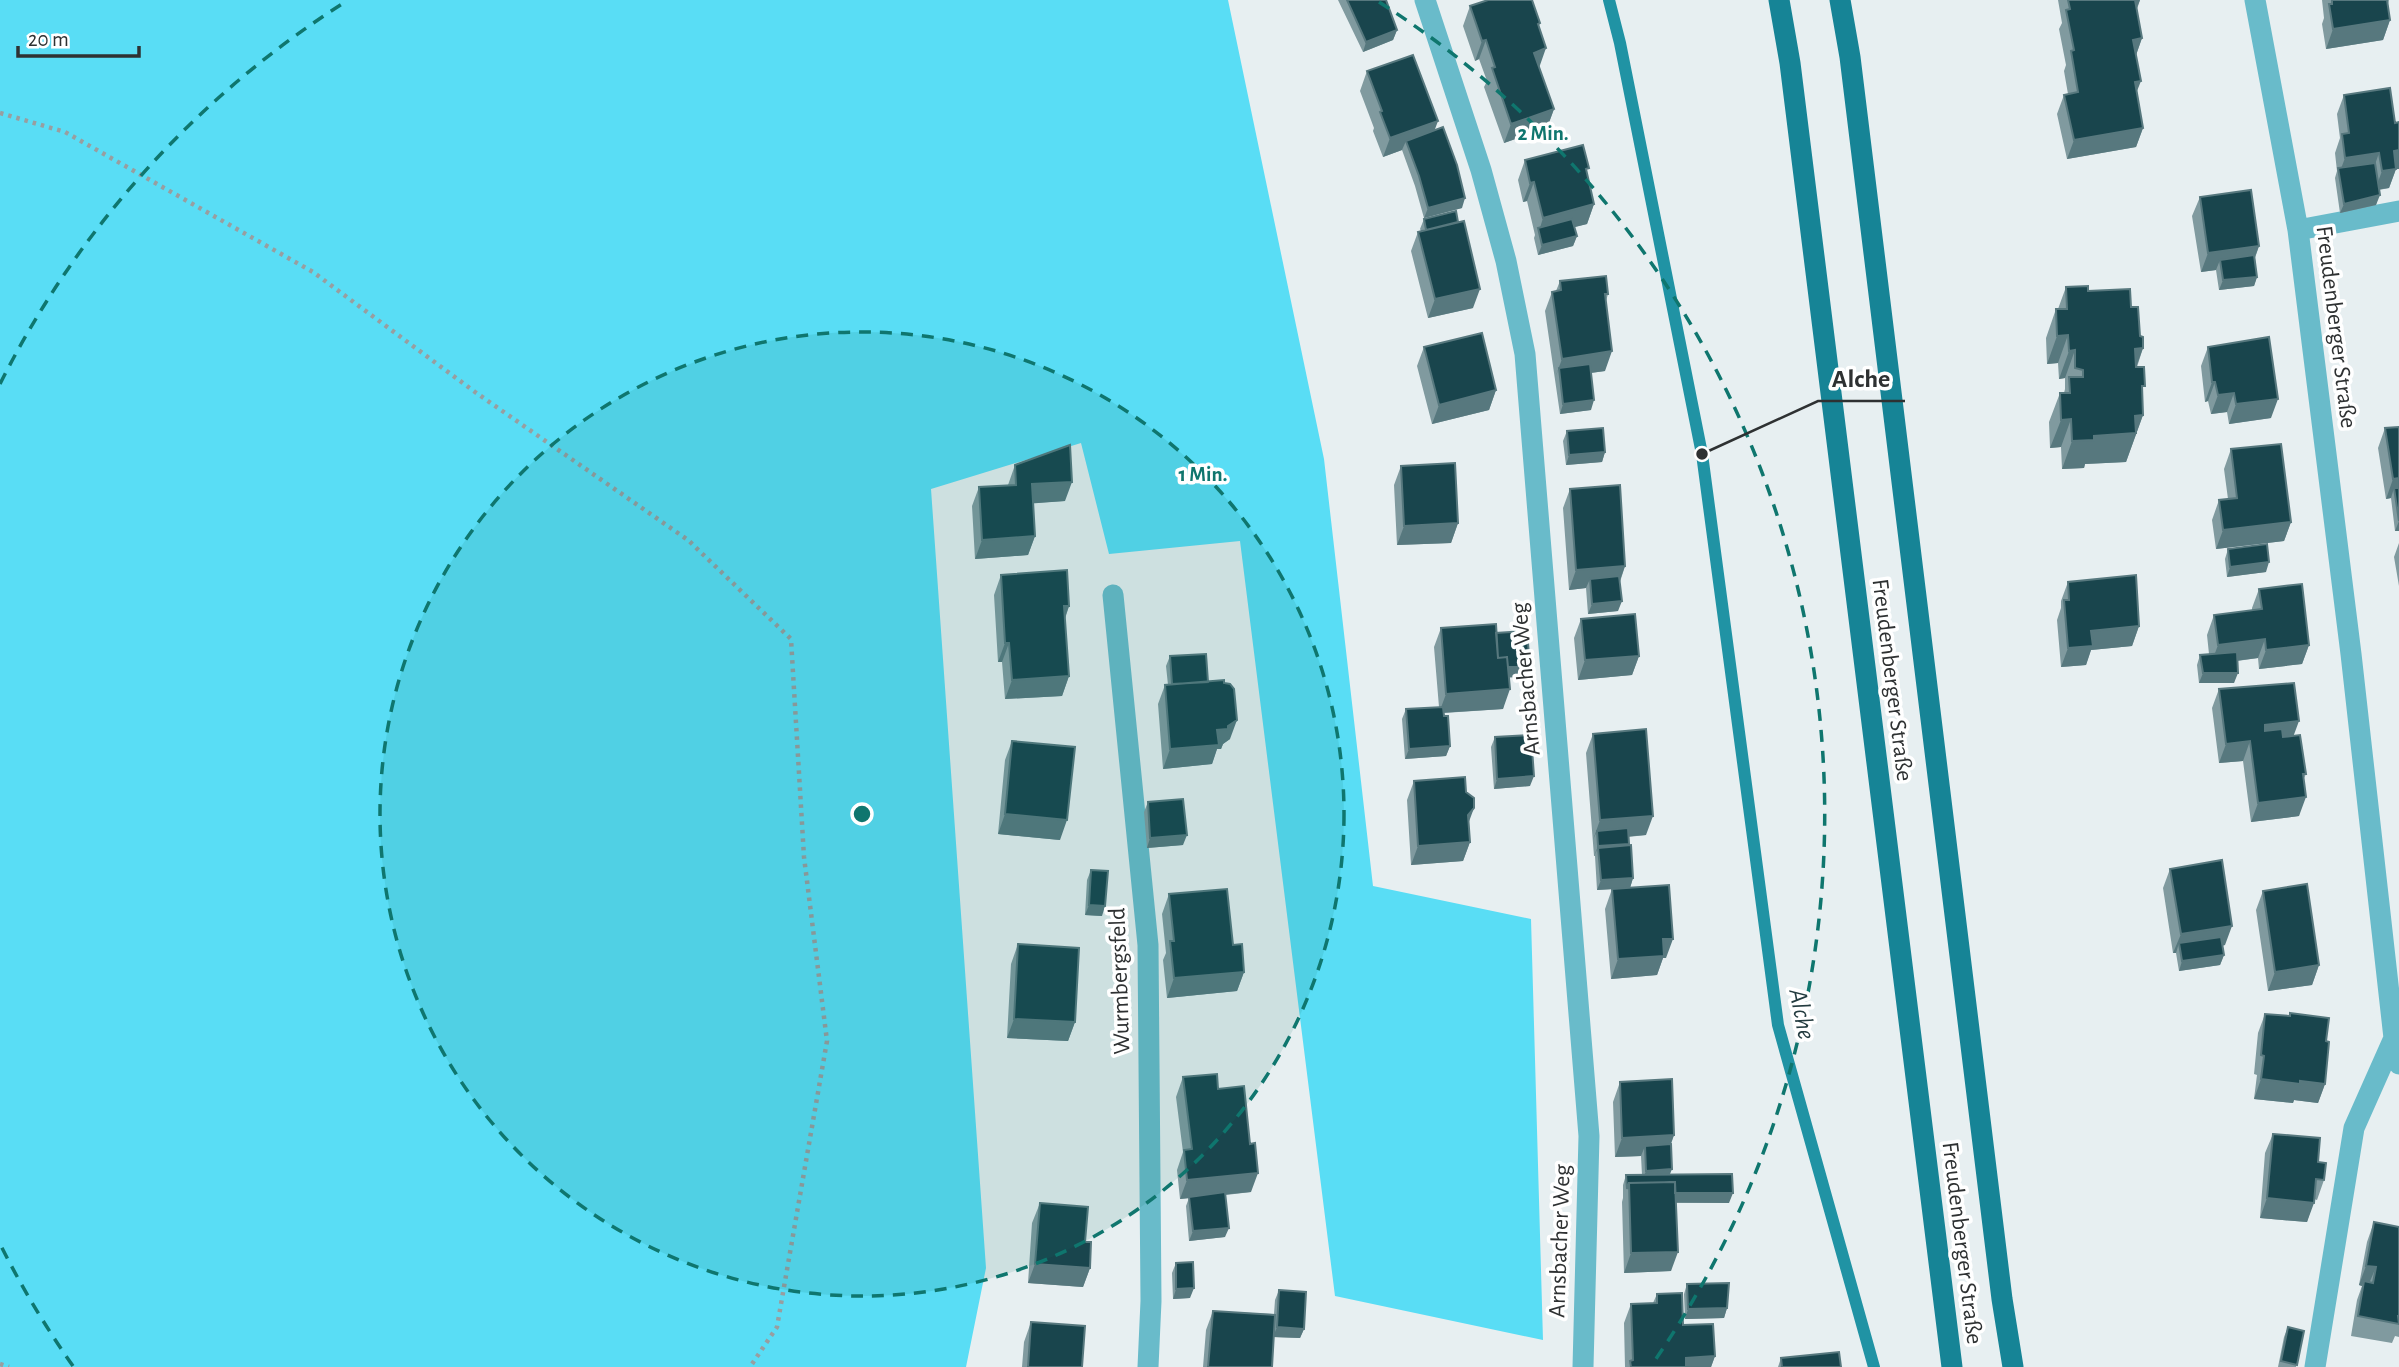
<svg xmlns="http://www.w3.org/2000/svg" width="2399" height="1367" viewBox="0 0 2399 1367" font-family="'Alegreya Sans',sans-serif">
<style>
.green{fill:#59ddf5}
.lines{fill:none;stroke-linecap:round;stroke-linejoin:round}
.stream{stroke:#2093a4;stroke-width:12}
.path{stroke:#989ea0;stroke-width:4.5;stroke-dasharray:3.5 5;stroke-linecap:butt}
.minor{stroke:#69bbca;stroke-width:21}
.major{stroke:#168496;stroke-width:21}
.wall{fill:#809a9f}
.shaded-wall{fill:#57787e}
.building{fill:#19454d;stroke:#57787e;stroke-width:2}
.ring{fill:none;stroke:#0f766e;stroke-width:3.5;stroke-dasharray:12 9}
.labels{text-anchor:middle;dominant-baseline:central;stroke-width:7;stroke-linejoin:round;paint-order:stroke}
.street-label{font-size:24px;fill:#2e3132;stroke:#fff}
.water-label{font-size:26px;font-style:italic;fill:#233b3f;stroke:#fff}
.centre{fill:#0f766e;stroke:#fff;stroke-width:3.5}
.ring-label{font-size:21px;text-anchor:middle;font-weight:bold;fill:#0f766e;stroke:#fff;stroke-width:7;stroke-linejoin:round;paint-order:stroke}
.leader{fill:none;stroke:#2e3132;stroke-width:2.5}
.callout-dot{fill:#2e3132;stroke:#fff;stroke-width:2.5}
.callout-label{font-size:26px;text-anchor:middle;font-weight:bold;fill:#2e3132;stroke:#fff;stroke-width:7;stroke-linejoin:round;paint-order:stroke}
</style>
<rect width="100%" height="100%" fill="#e7eff1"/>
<!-- green -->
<path class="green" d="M0 0H1228L1324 459 1373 886 1531 919 1543 1340 1335 1296 1240 541 1109 554 1081 443 931 489 986 1268 966 1367H0Z"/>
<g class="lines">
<!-- stream -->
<path class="stream" d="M1609 0 1620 43 1702 454 1778 1025 1874 1367"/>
<!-- path -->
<path class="path" d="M0 113 65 132 313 272 475 392 688 540 791 639 804 857 827 1041 777 1327 750 1367
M0 1364 9 1367"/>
<!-- minor -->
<path class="minor" d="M1425 0 1481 170 1506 261 1525 354 1589 1136 1583 1367
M2255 0 2298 230 2351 654 2394 1038 2399 1064
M2298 230 2399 211
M1113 595 1148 945 1151 1301 1148 1367
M2315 1367 2354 1128 2394 1038"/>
<!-- major -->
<path class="major" d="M1779 0 1790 63 1952 1367
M1840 0 1850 57 2002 1299 2013 1367"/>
</g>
<!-- wall -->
<path class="wall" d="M1338 0H1386L1397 30 1393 40 1363 52Z
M2058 0H2140L2137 9 2142 38 2136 55 2137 91 2143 128 2136 147 2067 159 2057 114 2064 95 2068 94 2064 71 2066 65 2059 29 2062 23Z
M2322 0H2389L2388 4 2390 20 2383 40 2326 49 2322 24 2324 18Z
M1470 6 1540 23 1539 26V68L1554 109 1547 128 1504 143 1484 87 1487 81 1479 59 1475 61 1463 26Z
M1367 71 1435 130 1462 208 1424 218 1415 186 1402 150 1383 157 1373 131 1374 128 1360 91Z
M2344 95 2395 123 2399 122V169H2396L2389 188 2379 190 2376 205 2340 213 2335 178 2337 171 2335 153 2340 138 2337 114Z
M1525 160 1587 174 1594 204 1587 224 1574 227 1577 236 1573 246 1538 255 1534 238 1535 235 1527 201 1523 202 1518 180Z
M2200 197 2259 246 2255 258 2257 277 2254 286 2219 290 2216 270 2201 272 2192 216Z
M1424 219 1473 308 1428 318 1411 251 1418 232 1421 231 1420 229Z
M1560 281 1608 294 1606 301 1605 371 1591 373V410L1560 414 1545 311 1552 292 1556 291Z
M2066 287 2088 291 2131 307 2143 348 2137 367 2142 393 2143 415 2126 462 2085 464 2084 468 2062 469 2061 447 2050 448 2049 422 2060 393H2064L2065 389V378L2059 379 2058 363 2047 364 2046 338 2056 309H2058Z
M1424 347 1496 390 1489 410 1432 424 1417 366Z
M2208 347 2271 418 2229 424 2227 412 2211 414 2208 401 2205 402 2201 366Z
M2399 427V531H2395L2391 498 2386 499 2378 448 2385 428Z
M1567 431 1605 452 1602 462 1566 465 1563 441Z
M2231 449 2291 522 2284 541 2216 549 2212 520 2219 500 2228 499 2224 469Z
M1015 465 1065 501 1033 503 1035 536 1028 555 975 559 972 506 979 487 1008 485Z
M1401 466 1458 523 1451 543 1397 545 1394 485Z
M1570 489 1625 566 1620 582 1618 611 1588 614 1586 588 1569 590 1563 508Z
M2399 543V586L2394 557Z
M2228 549 2266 572 2227 577 2225 559Z
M1001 575 1069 606 1065 619 1069 676 1062 696 1005 699 1002 662H998L994 595Z
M2068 582 2139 626 2132 646 2091 650 2086 665 2061 667 2057 620 2061 608V601Z
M2259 589 2309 645 2302 664 2259 669 2258 658 2237 661 2234 683H2199L2197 665 2200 655 2209 654 2207 635 2214 615 2252 611V608Z
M1581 619 1639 656 1632 675 1578 680 1574 638Z
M1441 628 1496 633 1530 667 1526 677H1509L1503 709 1444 713 1450 746 1446 756 1405 759 1402 719 1406 709 1439 707 1434 647Z
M1170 656 1208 682 1230 739 1223 744 1221 749H1217L1212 764 1163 769 1158 704 1165 685H1168L1166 666Z
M2219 689 2294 736 2306 774 2303 780 2299 816 2251 822 2243 761 2219 763 2212 708Z
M1593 734 1646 835 1628 837V846L1633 878 1630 888 1597 890 1595 856H1594L1586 753Z
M1495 737 1530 786 1494 789 1491 747Z
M1012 741 1060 840 998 834 1005 760Z
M1414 781 1469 824 1470 842 1463 861 1411 865 1407 800Z
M1148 802 1183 845 1147 848 1144 812Z
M2170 869 2225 945 2222 946 2224 955 2220 965 2179 971 2176 953H2173L2163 888Z
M1091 870 1102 916 1085 915 1087 880Z
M1612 889 1666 958H1663L1657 975 1611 979 1605 909Z
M2263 891 2319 965 2312 985 2268 991 2256 910Z
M1169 894 1233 945 1244 972 1237 991 1167 998 1163 960 1166 953 1162 914Z
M1018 944 1075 1022 1068 1041 1007 1038 1011 964Z
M2290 1013 2326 1041 2325 1084 2318 1103 2294 1100 2293 1103 2254 1099 2257 1075 2254 1074 2258 1033 2265 1014 2289 1016Z
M1183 1077 1218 1089 1251 1192 1226 1195 1225 1237 1189 1241 1186 1206 1189 1198 1180 1199 1177 1170 1183 1152 1176 1097Z
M1620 1082 1674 1135 1671 1144 1670 1175 1729 1203H1676L1671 1271 1624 1273 1622 1202 1623 1198V1185L1626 1175H1642L1641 1156 1615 1157 1613 1102Z
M2273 1134 2324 1180 2317 1200 2314 1199 2307 1222 2260 1218 2265 1153Z
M1040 1203 1085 1242 1090 1268 1083 1287 1028 1283 1032 1223Z
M2374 1222 2399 1227V1337L2395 1336 2392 1343 2351 1336 2357 1300 2362 1286 2359 1285 2367 1242Z
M1176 1263 1190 1298 1173 1299 1172 1273Z
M1687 1284 1727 1308 1724 1318 1685 1319 1684 1294Z
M1279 1290 1304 1329 1300 1338 1274 1337 1272 1367H1203L1206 1330 1213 1311 1274 1314 1275 1300Z
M1657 1294 1683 1325 1715 1356 1711 1367H1625L1624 1323 1631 1304 1653 1303Z
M1031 1322 1082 1367H1022L1024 1342Z
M2288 1327 2304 1331 2296 1367H2278L2284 1337Z
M1781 1358 1841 1367H1778Z"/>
<!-- shaded-wall -->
<path class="shaded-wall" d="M2134 0H2140L2134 15Z
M2390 20 2383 40 2326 49 2333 29Z
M1397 30 1393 40 1363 52 1366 42Z
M2142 38 2135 58 2133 40Z
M1486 40 1479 59 1475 61 1482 41Z
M1546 48 1539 68 1534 53Z
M2141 81 2133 101 2135 82Z
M1554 109 1547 128 1504 143 1511 124Z
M1438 121 1431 140 1406 141 1402 150 1383 157 1390 138Z
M2143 128 2136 147 2067 159 2074 140Z
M2399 150V169H2396L2389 188 2375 190 2382 171 2394 151Z
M2379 153 2372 173 2339 174 2345 158Z
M1534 182 1527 201 1523 202 1530 183Z
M2380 195 2376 205 2340 213 2344 204Z
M1465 198 1462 208 1424 218 1428 208Z
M1594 204 1587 224 1540 236 1539 231 1543 218Z
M1577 236 1573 246 1538 255 1542 245Z
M2259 246 2252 265 2220 260 2216 270 2201 272 2208 253Z
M2257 277 2254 286 2219 290 2223 280Z
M1480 289 1473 308 1428 318 1435 299Z
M2068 335 2058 363 2047 364 2057 336Z
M2143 348 2133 376 2135 349Z
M2075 350 2065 378 2059 379 2069 351Z
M1612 351 1605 371 1560 377 1559 368 1555 378 1562 359Z
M2212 382H2215L2208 401 2205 402Z
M1496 390 1489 410 1432 424 1439 405Z
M2234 393 2227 412 2211 414 2218 395Z
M2278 399 2271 418 2229 424 2236 404Z
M1594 400 1591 410 1560 414 1563 404Z
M2143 415 2126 462 2085 464 2084 468 2062 469 2072 441 2094 436 2135 416Z
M2071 419 2061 447 2050 448 2061 420Z
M1605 452 1602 462 1566 465 1569 455Z
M2399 478V497L2394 488 2391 498 2386 499 2393 479Z
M1072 482 1065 501 1025 504 1032 484Z
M2399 521V531H2395Z
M2291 522 2284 541 2216 549 2223 530Z
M1458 523 1451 543 1397 545 1404 526Z
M1035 536 1028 555 975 559 982 540Z
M2269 562 2266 572 2227 577 2230 567Z
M1625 566 1618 586 1590 579 1586 588 1569 590 1576 570Z
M1622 601 1618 611 1588 614 1592 604Z
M1064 606H1069L1062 626Z
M2139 626 2132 646 2091 650 2086 665 2061 667 2068 648 2091 631Z
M2265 639 2258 658 2211 664 2218 645Z
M1005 643H1009L1002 662H998Z
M2309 645 2302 664 2259 669 2266 650Z
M1639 656 1632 675 1578 680 1585 660Z
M1530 667 1526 677 1491 678 1495 668Z
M2203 673H2238L2234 683H2199Z
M1069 676 1062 696 1005 699 1012 680Z
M1510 689 1503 709 1439 713 1446 694Z
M1237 720 1230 739 1223 744 1221 749H1217L1212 764 1163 769 1170 749 1228 726Z
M2299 721 2292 740 2258 744 2265 725Z
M2250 741 2243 761 2219 763 2226 744Z
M1450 746 1446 756 1405 759 1409 749Z
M1534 776 1530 786 1494 789 1497 779Z
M2306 797 2299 816 2251 822 2258 803Z
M1474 808 1467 827 1468 815Z
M1005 814 1067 820 1060 840 998 834Z
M1653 816 1646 835 1598 839 1597 831 1593 840 1600 820Z
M1187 835 1183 845 1147 848 1150 838Z
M1470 842 1463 861 1411 865 1418 846Z
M1629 844 1625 854 1598 848 1594 856 1598 846Z
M1633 878 1630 888 1597 890 1601 880Z
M1089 905 1105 906 1102 916 1085 915Z
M2232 926 2225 945 2181 952 2179 943 2176 953H2173L2181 934Z
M1663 939H1673L1666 958H1663L1657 975 1611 979 1618 959Z
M2224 955 2220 965 2179 971 2182 961Z
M2319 965 2312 985 2268 991 2275 972Z
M1244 972 1237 991 1167 998 1174 978Z
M1014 1019 1075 1022 1068 1041 1007 1038Z
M2261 1079 2300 1081 2325 1084 2318 1103 2294 1100 2293 1103 2254 1099Z
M1674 1135 1667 1154 1645 1146 1641 1156 1615 1157 1622 1138Z
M1672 1169 1668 1179 1642 1181 1646 1171Z
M1258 1173 1251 1192 1180 1199 1187 1180Z
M1629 1192 1733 1193 1729 1203 1629 1202Z
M2267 1198 2314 1203 2307 1222 2260 1218Z
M1229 1228 1225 1237 1189 1241 1193 1231Z
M1678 1252 1671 1271 1624 1273 1631 1253Z
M1035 1264 1090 1268 1083 1287 1028 1283Z
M2366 1266 2376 1267 2368 1286 2364 1281 2362 1286 2359 1285Z
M1194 1288 1190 1298 1173 1299 1176 1289Z
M1727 1308 1724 1318 1685 1319 1688 1309Z
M1277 1327 1304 1329 1300 1338 1273 1337Z
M1715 1356 1711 1367H1682L1686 1358Z"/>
<!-- building -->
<path class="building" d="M1347 0H1386L1397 30 1366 42Z
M1488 0H1532L1540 23 1538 24 1546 48 1534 53 1554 109 1511 124 1492 68 1495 67 1486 40 1482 41 1470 6Z
M2068 0H2135L2142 38 2133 40 2141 81 2135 82 2143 128 2074 140 2064 95 2078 92 2071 51 2074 50 2066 10 2070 9Z
M2332 0H2387L2390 20 2333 29 2329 4H2332Z
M1413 55 1438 121 1390 138 1380 112 1382 111 1367 71Z
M2390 88 2395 123 2399 122V150L2394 151 2396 169 2382 171 2379 153 2345 158 2342 134 2349 133 2344 95Z
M1443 127 1457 165 1465 198 1428 208 1419 176 1406 141Z
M1583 145 1589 168 1586 169 1594 204 1543 218 1534 182 1530 183 1525 160Z
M2375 163 2380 195 2344 204 2338 168Z
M2251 190 2259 246 2208 253 2200 197Z
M1456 211 1458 222 1426 230 1424 219Z
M1572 219 1577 236 1542 245 1538 228Z
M1464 221 1480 289 1435 299 1418 232Z
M2254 255 2257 277 2223 280 2220 260Z
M1606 276 1608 294H1605L1612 351 1562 359 1552 292 1561 290 1560 281Z
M2088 286V291L2130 289 2131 307H2138L2140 336 2143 337V348L2135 349 2136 367H2144L2145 386H2142L2143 415 2135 416 2136 433 2094 436V440L2072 441 2071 419 2061 420 2060 393H2070L2069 377H2083V370L2075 368V350L2069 351 2068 335 2057 336 2056 309H2067L2066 287Z
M1482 333 1496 390 1439 405 1424 347Z
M2269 337 2278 399 2236 404 2234 393 2218 395 2215 382H2212L2208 347Z
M1590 364 1594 400 1563 404 1559 368Z
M2399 427V478L2393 479 2385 428Z
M1603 428 1605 452 1569 455 1567 431Z
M2281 444 2291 522 2223 530 2219 500 2237 498 2231 449Z
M1070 445 1072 482 1032 484 1035 536 982 540 979 487 1016 485 1015 465Z
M1455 463 1458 523 1404 526 1401 466Z
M1620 485 1625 566 1576 570 1570 489Z
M2394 488H2399V521Z
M2267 544 2269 562 2230 567 2228 549Z
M1067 570 1069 606H1064L1069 676 1012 680 1009 643H1005L1001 575Z
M2136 575 2139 626 2091 631 2093 646 2068 648 2064 600H2069L2068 582Z
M1619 576 1622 601 1592 604 1590 579Z
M2302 584 2309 645 2266 650 2265 639 2218 645 2214 615 2262 609 2259 589Z
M1635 614 1639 656 1585 660 1581 619Z
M1496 624 1498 658 1507 657 1510 689 1446 694 1441 628Z
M1527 631 1530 667H1508L1507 657 1498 658 1496 633Z
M2237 652 2238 673H2203L2200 655Z
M1206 654 1208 682 1172 684 1170 656Z
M1224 680V683L1230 684 1234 689 1237 720 1228 726V729L1217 730 1219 745 1170 749 1165 685Z
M2294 683 2299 721 2265 725V731L2282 729 2283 737 2300 735 2306 774H2303L2306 797 2258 803 2250 741 2226 744 2219 689Z
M1443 707 1444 716H1448L1450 746 1409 749 1406 709Z
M1646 729 1653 816 1600 820 1593 734Z
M1531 735 1534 776 1497 779 1495 737Z
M1012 741 1075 747 1067 820 1005 814Z
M1465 777 1466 792 1474 798V808L1468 815 1470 842 1418 846 1414 781Z
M1183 799 1187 835 1150 838 1148 802Z
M1628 828 1629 844 1598 846 1597 831Z
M1631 845 1633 878 1601 880 1598 848Z
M2222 860 2232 926 2181 934 2170 869Z
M1091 870 1108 871 1105 906 1089 905Z
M2307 884 2319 965 2275 972 2263 891Z
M1669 885 1673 939H1663L1664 956 1618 959 1612 889Z
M1227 889 1233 945 1242 944 1244 972 1174 978 1170 941H1174L1169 894Z
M2221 937 2224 955 2182 961 2179 943Z
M1018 944 1079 948 1075 1022 1014 1019Z
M2290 1013 2329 1018 2326 1041 2329 1042 2325 1084 2300 1081V1084L2261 1079 2264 1056 2261 1055 2265 1014 2290 1016Z
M1217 1074 1218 1089 1244 1086 1250 1144 1255 1143 1258 1173 1187 1180 1184 1150 1192 1149 1183 1077Z
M1672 1079 1674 1135 1622 1138 1620 1082Z
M2273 1134 2320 1138 2318 1162 2326 1163 2324 1180 2316 1179 2314 1203 2267 1198Z
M1671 1144 1672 1169 1646 1171 1645 1146Z
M1732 1174 1733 1193H1675V1182L1629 1183 1627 1189 1626 1175Z
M1675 1182 1678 1252 1631 1253 1629 1183Z
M1225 1192 1229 1228 1193 1231 1189 1197Z
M1040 1203 1088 1207 1085 1242H1091L1090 1268 1035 1264Z
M2374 1222 2399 1227V1316H2398L2399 1324 2358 1316 2364 1281 2373 1283 2376 1267 2366 1266Z
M1193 1262 1194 1288 1176 1289V1263Z
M1729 1283 1727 1308 1688 1309 1687 1284Z
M1279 1290 1306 1292 1304 1329 1277 1327Z
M1682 1293 1683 1325 1713 1324 1715 1356 1686 1358V1367H1631L1630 1361 1633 1360 1631 1304 1657 1303V1294Z
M1213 1311 1275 1315 1272 1367H1208Z
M1031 1322 1085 1326 1082 1367H1028Z
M2288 1327 2304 1331 2297 1365 2281 1361Z
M1839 1352 1841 1367H1782L1781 1358Z"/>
<!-- distance rings -->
<circle cx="862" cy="814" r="482" fill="#0f766e" fill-opacity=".12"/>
<g class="ring">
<circle cx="862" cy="814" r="482"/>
<path d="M73 1366A963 963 0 0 1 0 1244M0 384A963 963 0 0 1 345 2M1379 2A963 963 0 0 1 1651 1366"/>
</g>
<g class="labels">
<!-- street labels -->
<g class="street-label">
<text transform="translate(2336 327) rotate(83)">Freudenberger Straße</text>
<text transform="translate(1526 679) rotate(-95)">Arnsbacher Weg</text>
<text transform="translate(1892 680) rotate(83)">Freudenberger Straße</text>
<text transform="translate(1120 981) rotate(-92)">Wurmbergsfeld</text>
<text transform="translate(1560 1241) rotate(-88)">Arnsbacher Weg</text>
<text transform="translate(1962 1243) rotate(83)">Freudenberger Straße</text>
</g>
<!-- water labels -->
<g class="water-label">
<text transform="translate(1802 1014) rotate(79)">Alche</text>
</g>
</g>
<circle cx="862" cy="814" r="10" class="centre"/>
<g class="ring-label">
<text x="1543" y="140">2 Min.</text>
<text x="1203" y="481">1 Min.</text>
</g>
<!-- callouts -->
<path class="leader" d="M1702 454L1818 401H1905"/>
<circle class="callout-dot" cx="1702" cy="454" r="7"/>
<g class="callout-label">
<text x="1861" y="387">Alche</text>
</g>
<!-- scale -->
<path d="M18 46v10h121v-10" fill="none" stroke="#2e3132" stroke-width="3.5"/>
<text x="28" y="46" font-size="21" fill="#2e3132" stroke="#ffffff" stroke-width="5" paint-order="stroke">20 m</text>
</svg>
